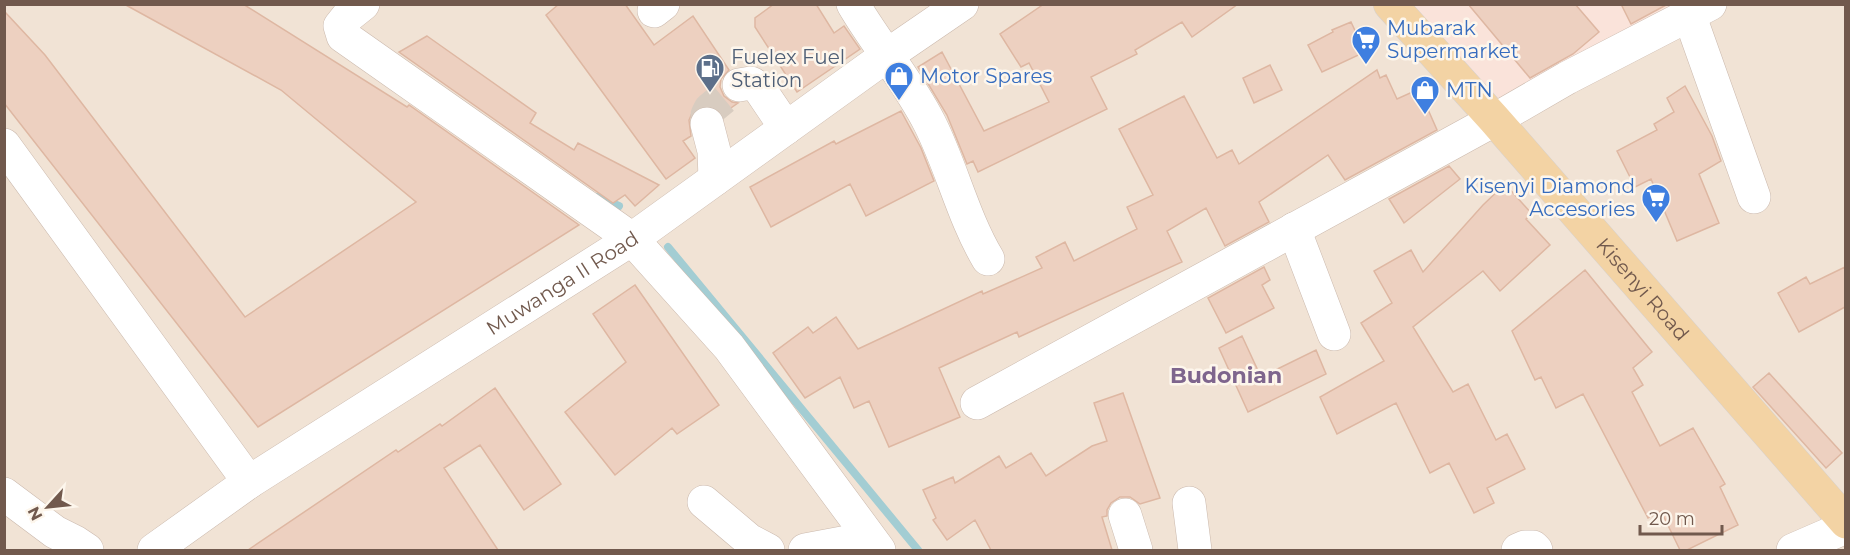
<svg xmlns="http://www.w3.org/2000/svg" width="1850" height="555" viewBox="0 0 1850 555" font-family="Montserrat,sans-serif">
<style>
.residential{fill:#f1e3d5}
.commercial{fill:#fae3da}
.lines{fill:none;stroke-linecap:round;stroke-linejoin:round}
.stream{stroke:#a3cdd3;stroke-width:8}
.building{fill:#edd0c0;stroke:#deb7a2;stroke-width:1.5}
.minor-tunnel{stroke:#d8ccc0;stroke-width:33;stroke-dasharray:33 16;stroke-linecap:butt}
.minor-casing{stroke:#cbb9ad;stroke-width:34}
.major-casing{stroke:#d7d1cd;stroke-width:34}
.minor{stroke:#fff;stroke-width:33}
.major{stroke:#f3d3a4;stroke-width:33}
.labels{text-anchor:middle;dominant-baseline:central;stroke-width:5;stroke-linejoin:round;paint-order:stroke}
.shop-label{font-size:20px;fill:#366cbe;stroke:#fdf6ec;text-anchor:start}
.service-label{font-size:20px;fill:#4e5e75;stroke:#fdf6ec;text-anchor:start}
.street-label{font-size:20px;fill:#71594d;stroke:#fdf6ec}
.quarter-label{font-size:22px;font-weight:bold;fill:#7e658d;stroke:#fdf6ec}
</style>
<rect width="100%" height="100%" fill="#faf2e6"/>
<!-- residential -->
<path class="residential" d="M5 5H1845V550H5Z"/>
<!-- commercial -->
<path class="commercial" d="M1410 5H1692L1499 101Z"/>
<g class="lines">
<!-- stream -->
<path class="stream" d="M597 197 619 206
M668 247 918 550"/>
</g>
<!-- building -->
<path class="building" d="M124 4H243L407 107 409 105 579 225 258 427 4 103V11L45 55 245 317 416 202 281 90Z
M559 4H625L654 45 693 16 729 70 721 79 720 87 724 96 732 102 738 103 722 114 711 106H702L693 111 689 120 691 136 683 141 695 158 666 179 546 15Z
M774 4H816L834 33 844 26 860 49 797 92 755 27V18Z
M1044 4H1238L1192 37 1182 22 1135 50 1137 54 1091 77 1107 109 978 172 973 161 967 164 947 115 918 67 942 52 984 131 1049 102 1029 63 1021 67 1000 34Z
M1468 4H1575L1599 32 1573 54 1530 78Z
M1621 4H1668L1631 24Z
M1351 22 1365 52 1322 72 1308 45 1333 32 1332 30Z
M427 36 536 113 530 123 574 150 578 143 659 185 635 206 625 195 613 203 399 52Z
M1270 65 1282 90 1254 103 1243 78Z
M1377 70 1380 78 1386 75 1397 99 1419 89 1437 130 1345 180 1328 155 1259 202 1269 222 1225 246 1206 208 1167 231 1182 262 1019 337 1017 332 939 368 960 417 889 447 869 401 854 408 840 377 805 398 773 353 808 327 813 333 836 317 858 349 982 291 983 294 1042 268 1036 257 1065 242 1074 261 1137 229 1127 207 1153 195 1119 129 1184 96 1217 158 1232 150 1239 164Z
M1685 86 1712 136 1721 161 1699 174 1719 223 1677 241 1651 179 1635 187 1617 151 1657 130 1654 124 1674 112 1667 98Z
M901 111 921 148 934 181 866 216 850 184 771 227 750 187 834 141 836 144Z
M1449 166 1460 179 1404 223 1389 199Z
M1505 184 1532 214 1526 219 1550 245 1500 291 1483 271 1413 327 1453 392 1468 384 1496 440 1507 434 1525 469 1487 488 1494 503 1474 513 1449 463 1430 473 1396 403 1337 434 1320 397 1384 361 1361 323 1392 303 1374 271 1411 250 1423 272 1483 205Z
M1264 267 1270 280 1262 285 1274 308 1226 333 1208 298Z
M1845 267V307L1799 332 1778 293 1806 277 1810 284Z
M1585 270 1652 352 1633 368 1643 385 1632 392 1660 446 1693 428 1725 484 1720 487 1738 525 1687 550H1680L1661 511 1648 518 1583 394 1556 408 1541 377 1535 380 1512 331Z
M635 285 719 405 677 434 672 428 615 475 565 412 626 362 593 314Z
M1242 336 1261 377 1316 350 1326 374 1248 412 1219 348Z
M1769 373 1842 453 1826 468 1753 387Z
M495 388 561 484 524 510 480 445 444 468 498 550H248L396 450 398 452 440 424 442 426Z
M1123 393 1160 498 1140 504 1130 497H1120L1111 503 1107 510V516L1102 517 1112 550H991L975 520 947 540 933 520 936 518 923 490 953 477 955 483 999 456 1006 468 1031 453 1046 476 1092 446 1107 441 1094 403Z"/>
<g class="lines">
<!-- minor-tunnel -->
<path class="minor-tunnel" d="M707 124V115L710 109 739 85"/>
<!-- minor casing -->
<g class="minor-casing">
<g id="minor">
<path d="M363 4 348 16 340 26 343 36 632 239 729 347 879 550"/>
<path d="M853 4C877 45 909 82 930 124 952 168 963 217 988 259"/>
<path d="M654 11 663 4"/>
<path d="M1689 14 1754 197"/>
<path d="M739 85 751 83 759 88 786 128"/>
<path d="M707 124 714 151 715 179"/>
<path d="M4 145 249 482"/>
<path d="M1294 229 1334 334"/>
<path d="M977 403 1503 115 1567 78 1710 4"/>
<path d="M4 494 55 532 75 542 87 550"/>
<path d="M704 502 749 540 768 550"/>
<path d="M1189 503 1195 550"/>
<path d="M1125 515 1136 550"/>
<path id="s1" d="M154 550 249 482 632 239 886 56 962 4"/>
<path d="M805 550 869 538"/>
<path d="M1518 550 1525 547H1533L1536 550"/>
<path d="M1793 550 1846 527"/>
</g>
</g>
<!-- major casing -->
<g class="major-casing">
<g id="major">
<path id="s2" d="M1390 4 1494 119 1846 522"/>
</g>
</g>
<!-- minor -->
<use href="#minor" class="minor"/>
<!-- major -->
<use href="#major" class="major"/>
</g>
<!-- icons -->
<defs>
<g id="supermarket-pin" transform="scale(1.5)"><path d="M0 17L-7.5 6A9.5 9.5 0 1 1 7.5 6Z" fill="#3f7fe0" stroke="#fdf6ec"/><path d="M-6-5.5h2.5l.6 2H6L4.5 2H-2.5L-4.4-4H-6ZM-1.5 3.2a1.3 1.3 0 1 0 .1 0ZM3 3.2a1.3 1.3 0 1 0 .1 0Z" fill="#fff"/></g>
<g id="fuel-pin" transform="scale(1.5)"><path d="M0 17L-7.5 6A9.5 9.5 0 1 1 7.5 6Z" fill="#5c6f8a" stroke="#fdf6ec"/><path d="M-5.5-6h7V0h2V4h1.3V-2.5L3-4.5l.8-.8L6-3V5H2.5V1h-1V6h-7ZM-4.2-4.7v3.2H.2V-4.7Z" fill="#fff"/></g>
<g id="shop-pin" transform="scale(1.5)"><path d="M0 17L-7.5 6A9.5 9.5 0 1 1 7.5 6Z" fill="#3f7fe0" stroke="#fdf6ec"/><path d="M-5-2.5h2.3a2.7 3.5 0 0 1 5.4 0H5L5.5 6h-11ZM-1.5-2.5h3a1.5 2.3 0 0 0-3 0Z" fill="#fff"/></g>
</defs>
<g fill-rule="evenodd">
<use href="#supermarket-pin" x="1366" y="40"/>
<use href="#fuel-pin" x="710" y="68"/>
<use href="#shop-pin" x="899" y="76"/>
<use href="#shop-pin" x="1425" y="90"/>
<use href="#supermarket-pin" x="1656" y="198"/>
</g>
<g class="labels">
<!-- shop labels -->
<g class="shop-label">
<text x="1387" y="28">Mubarak<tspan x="1387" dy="23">Supermarket</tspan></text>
<text x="920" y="76">Motor Spares</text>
<text x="1446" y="90">MTN</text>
<text x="1635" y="186" text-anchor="end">Kisenyi Diamond<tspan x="1635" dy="23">Accesories</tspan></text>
</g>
<!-- service labels -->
<g class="service-label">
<text x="731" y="57">Fuelex Fuel<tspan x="731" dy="23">Station</tspan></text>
</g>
<!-- street labels -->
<g class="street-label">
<text stroke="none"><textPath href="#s1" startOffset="488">Muwanga II Road</textPath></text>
<text stroke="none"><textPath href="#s2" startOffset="381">Kisenyi Road</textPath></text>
</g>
<!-- quarter labels -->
<g class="quarter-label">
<text x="1226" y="375">Budonian</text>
</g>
</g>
<!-- border -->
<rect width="1850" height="555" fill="none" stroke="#71594d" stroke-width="12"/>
<!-- north arrow -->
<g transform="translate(48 507) rotate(243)" stroke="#fdf6ec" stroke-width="4.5" paint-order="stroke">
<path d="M0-4.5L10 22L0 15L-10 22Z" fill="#71594d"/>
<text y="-9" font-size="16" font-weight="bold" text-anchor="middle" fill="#71594d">N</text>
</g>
<!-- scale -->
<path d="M1640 525v9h82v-9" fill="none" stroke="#71594d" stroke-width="3"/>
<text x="1649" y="525" font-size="18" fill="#71594d" stroke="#fdf6ec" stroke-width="4.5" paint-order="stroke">20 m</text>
</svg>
